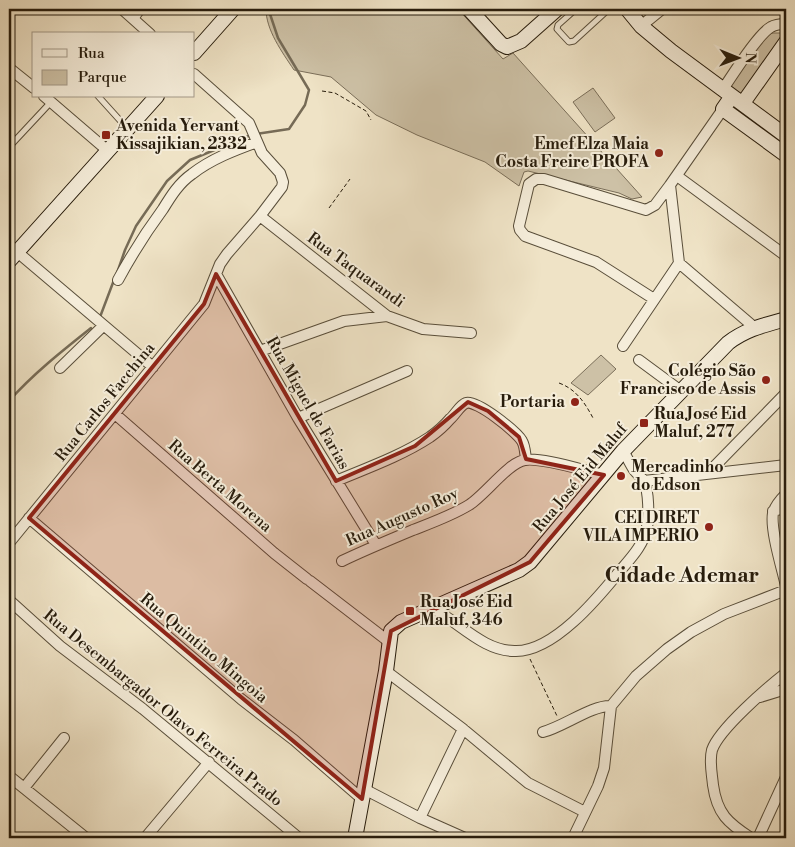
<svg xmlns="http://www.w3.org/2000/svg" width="795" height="847" viewBox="0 0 795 847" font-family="'Libre Bodoni',serif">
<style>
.green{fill:#cdc1a6;stroke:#7a6e59}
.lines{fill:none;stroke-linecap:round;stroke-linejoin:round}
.stream{stroke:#766b56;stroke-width:2.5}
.lane-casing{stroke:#594e3a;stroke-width:7}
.street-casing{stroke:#594e3a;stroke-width:12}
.secondary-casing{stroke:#271c0c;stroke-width:16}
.path{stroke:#271c0c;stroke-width:1;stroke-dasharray:4 2.5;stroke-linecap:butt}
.lane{stroke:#f5edda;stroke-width:5}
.street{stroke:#f5edda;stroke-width:10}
.secondary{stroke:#f5edda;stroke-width:14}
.marked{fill:#8f2418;fill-opacity:0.2;stroke:#8f2418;stroke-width:4;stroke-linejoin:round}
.poi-dot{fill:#8f2418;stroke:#f5edda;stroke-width:2}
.labels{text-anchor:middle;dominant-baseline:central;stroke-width:4;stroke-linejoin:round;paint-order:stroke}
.poi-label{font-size:16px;font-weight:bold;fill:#271c0c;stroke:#f5edda;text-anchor:start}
.street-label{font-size:16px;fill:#271c0c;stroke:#f5edda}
.district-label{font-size:21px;font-weight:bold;fill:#271c0c;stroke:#f5edda}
</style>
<rect width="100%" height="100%" fill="#efe3c6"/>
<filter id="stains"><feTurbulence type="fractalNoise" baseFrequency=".004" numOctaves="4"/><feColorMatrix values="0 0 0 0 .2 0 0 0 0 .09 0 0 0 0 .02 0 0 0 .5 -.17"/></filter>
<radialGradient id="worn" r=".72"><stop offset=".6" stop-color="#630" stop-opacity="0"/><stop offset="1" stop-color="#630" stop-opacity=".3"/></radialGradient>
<!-- green -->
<path class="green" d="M266 9H458L503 59 513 53 642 197 632 199 619 193 528 171 524 172 519 186 485 162 417 135 376 115 331 77 294 70C282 52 266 30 266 9Z
M773 33H786V36L742 99 726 88 767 35Z
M593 88 615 118 595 132 573 102Z
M601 355 616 369 588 395 571 383Z"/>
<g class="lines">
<!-- stream -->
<path class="stream" d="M256 134 289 129 305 105 309 90 278 38 270 14 271 9
M117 273 125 250 136 226 167 181 190 160 251 135
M100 317 114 280
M9 401C33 374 62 351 91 328"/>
<!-- lane casing -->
<g class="lane-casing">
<path id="lane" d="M576 9 558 25 557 29 569 42 574 41 609 9
M135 20 143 9
M98 96 126 127
M9 147 51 102"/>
</g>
<!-- street casing -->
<g class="street-casing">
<path id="street" d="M122 9 150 34
M641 26 662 9
M9 68 34 88
M723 89C732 76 758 34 771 27 776 24 781 24 786 24
M44 96 108 151
M723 109 670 185 679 263 754 327
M677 176 786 256
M260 216 387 316 423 329 471 333
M9 245 153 367
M216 274 298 418 376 545
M118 280C131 256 146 232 163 209 171 196 179 183 192 174 211 159 235 150 257 142
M654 299 596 262 525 236 520 230 519 226 529 184 536 179H544L646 210 655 205 670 185
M623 346 679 263
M260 351 344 321 387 316
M639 360 681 391
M60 368 103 326
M115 414 274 553 307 579
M298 418 407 371
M708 473 786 393
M336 481C367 468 401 456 430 437 437 432 444 426 450 419 455 415 460 405 466 403 476 399 517 432 522 441 525 446 525 453 526 459
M644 481 786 465
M786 494C781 499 775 506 773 513 770 530 782 568 786 586
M773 511 786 508
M29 518 241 699 294 740 362 799
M9 543 204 304 220 264 227 254 260 216 282 187 283 182 280 173 262 153 249 123 194 74
M342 561C365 550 389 540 413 530 431 523 451 516 469 505 485 495 509 462 525 460 541 457 585 471 604 475
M310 581 388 641
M9 600 60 646 143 709 299 838
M432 608C459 622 484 652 516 651 554 651 597 599 619 572 630 559 644 545 647 527 649 517 649 491 644 482 642 477 637 474 634 470 630 464 627 457 623 451
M386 671 463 729 528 783 585 812
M760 697 786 689
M543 732C563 727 592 705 611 706
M9 776 86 838
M24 788 64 738
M364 789 420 818 465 838
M420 818 463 729
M145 838 209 762
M573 838 598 786 604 768 611 706 636 676 667 649 691 632 724 614 786 590
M751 838C728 823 717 814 713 785 712 774 709 761 712 750 719 729 768 687 786 673
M758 838 786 777"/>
</g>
<!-- secondary casing -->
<g class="secondary-casing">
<path id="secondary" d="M469 9 501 44 507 47 521 41 557 9
M627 9 641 26 671 51 786 136
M194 53 233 9
M732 96 723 109 786 155
M743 103 786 42
M9 261 157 96
M355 838 386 671 391 631 401 622 519 570 530 562 623 451 728 343C746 329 765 325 786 319"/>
</g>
<!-- path -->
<path class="path" d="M322 91 335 93 366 111 371 120
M329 208 350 179
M559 383C576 389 585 403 593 418
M530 659 557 716"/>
<!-- lane -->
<use href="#lane" class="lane"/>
<!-- street -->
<use href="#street" class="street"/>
<!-- secondary -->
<use href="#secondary" class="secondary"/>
</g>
<!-- marked area -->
<path class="marked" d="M216 274 336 481 415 446 468 402 488 411 519 437 526 459 604 475 530 562 391 631 362 799 29 518 204 304Z"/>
<!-- markers -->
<g class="poi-dot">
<rect x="101" y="130" width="10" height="10" rx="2.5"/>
<circle cx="659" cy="153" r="5"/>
<circle cx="766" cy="380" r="5"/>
<circle cx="575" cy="402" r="5"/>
<rect x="639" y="418" width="10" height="10" rx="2.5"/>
<circle cx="621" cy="476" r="5"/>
<circle cx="709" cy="527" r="5"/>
<rect x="405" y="606" width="10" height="10" rx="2.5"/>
</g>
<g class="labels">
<!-- poi labels -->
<g class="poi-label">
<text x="116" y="126">Avenida Yervant<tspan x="116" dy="18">Kissajikian, 2332</tspan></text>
<text x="649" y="144" text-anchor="end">Emef Elza Maia<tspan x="649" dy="18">Costa Freire PROFA</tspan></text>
<text x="756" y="371" text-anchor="end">Colégio São<tspan x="756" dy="18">Francisco de Assis</tspan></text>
<text x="565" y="402" text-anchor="end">Portaria</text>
<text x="654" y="414">Rua José Eid<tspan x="654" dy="18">Maluf, 277</tspan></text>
<text x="631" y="467">Mercadinho<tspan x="631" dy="18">do Edson</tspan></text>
<text x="699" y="518" text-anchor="end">CEI DIRET<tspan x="699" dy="18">VILA IMPERIO</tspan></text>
<text x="420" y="602">Rua José Eid<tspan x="420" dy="18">Maluf, 346</tspan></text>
</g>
<!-- street labels -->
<g class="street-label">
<text transform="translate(356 270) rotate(36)">Rua Taquarandi</text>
<text transform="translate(105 402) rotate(-51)">Rua Carlos Facchina</text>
<text transform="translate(308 403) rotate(60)">Rua Miguel de Farias</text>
<text transform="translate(580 478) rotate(-50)">Rua José Eid Maluf</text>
<text transform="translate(220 486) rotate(41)">Rua Berta Morena</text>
<text transform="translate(402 517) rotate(-24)">Rua Augusto Roy</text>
<text transform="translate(204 648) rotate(40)">Rua Quintino Mingoia</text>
<text transform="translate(163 708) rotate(39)">Rua Desembargador Olavo Ferreira Prado</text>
</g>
<!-- district labels -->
<g class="district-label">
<text x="682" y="576">Cidade Ademar</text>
</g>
</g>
<!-- margin -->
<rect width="795" height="847" fill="none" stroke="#efe3c6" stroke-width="30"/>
<rect x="10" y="10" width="775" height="827" fill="none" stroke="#271c0c" stroke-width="2.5"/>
<rect x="15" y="15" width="765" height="817" fill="none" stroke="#271c0c"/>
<!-- legend -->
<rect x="32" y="32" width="162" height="65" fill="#f5edda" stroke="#a39988"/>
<rect x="42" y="49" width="25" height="8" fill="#f5edda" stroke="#a39988"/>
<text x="78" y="58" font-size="15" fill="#271c0c">Rua</text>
<rect x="42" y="70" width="25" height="15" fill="#cdc1a6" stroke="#a39988"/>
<text x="78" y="82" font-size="15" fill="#271c0c">Parque</text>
<!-- north arrow -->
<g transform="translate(738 58) rotate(91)" stroke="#f5edda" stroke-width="4" paint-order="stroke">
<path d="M0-4L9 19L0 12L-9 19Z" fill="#271c0c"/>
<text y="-8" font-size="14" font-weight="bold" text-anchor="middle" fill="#271c0c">N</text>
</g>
<rect width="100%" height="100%" filter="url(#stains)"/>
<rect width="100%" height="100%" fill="url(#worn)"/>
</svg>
